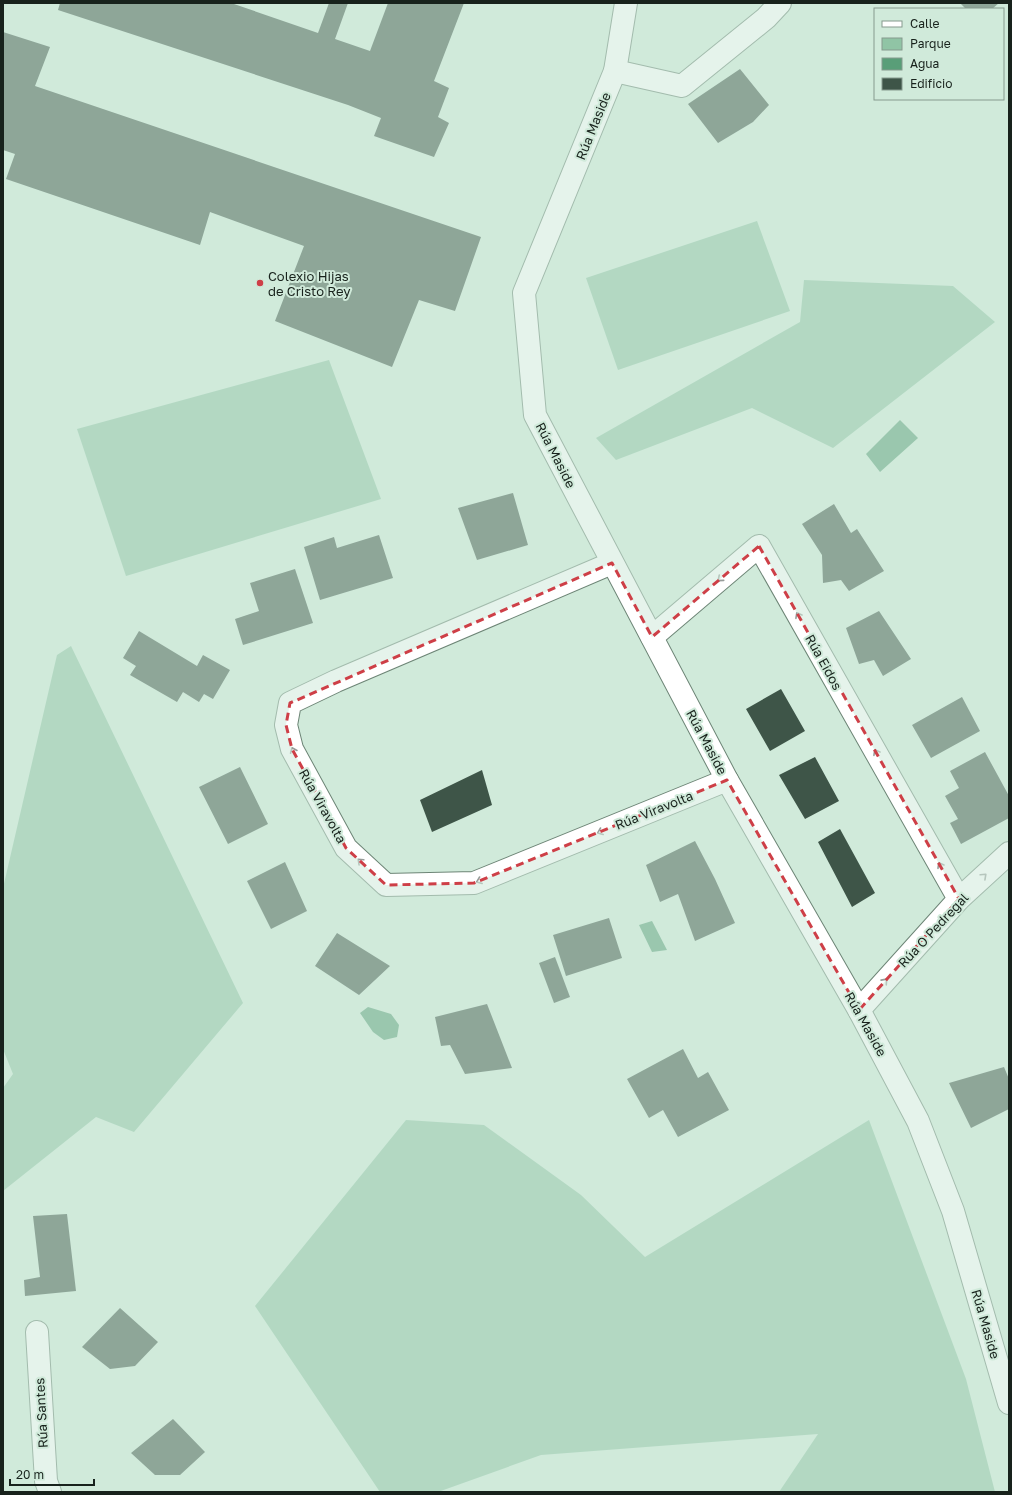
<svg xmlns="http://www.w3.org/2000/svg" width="1012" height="1495" viewBox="0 0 1012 1495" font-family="'Golos Text',sans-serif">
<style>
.green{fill:#90c4a5}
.water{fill:#599e78}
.building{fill:#3e5548}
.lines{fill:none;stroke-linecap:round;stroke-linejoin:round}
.minor-casing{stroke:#6d8576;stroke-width:24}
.tertiary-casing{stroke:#6d8576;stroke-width:24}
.minor{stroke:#fff;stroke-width:22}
.tertiary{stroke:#fff;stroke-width:22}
.oneway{stroke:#979c99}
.marked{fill:none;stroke:#ce3f47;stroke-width:3;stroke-dasharray:8 5;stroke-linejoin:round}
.poi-dot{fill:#ce3f47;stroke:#d0eada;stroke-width:1.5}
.labels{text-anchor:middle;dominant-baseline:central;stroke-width:4;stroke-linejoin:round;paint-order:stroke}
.street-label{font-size:13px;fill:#18221c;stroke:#d0eada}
.poi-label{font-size:13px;fill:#18221c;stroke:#d0eada;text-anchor:start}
</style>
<rect width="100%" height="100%" fill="#d0eada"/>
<!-- green -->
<path class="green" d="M757 221 790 311 618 370 586 278Z
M804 280 953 286 995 322 833 448 752 408 616 460 596 438 800 322Z
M329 360 381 499 126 576 77 429Z
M71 646 243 1003 134 1132 96 1117 3 1191V1088L13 1074 3 1049V888L57 655Z
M406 1120 484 1125 581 1195 645 1257 869 1120 966 1379 995 1492H779L818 1434 541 1455 438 1492H380L255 1306Z"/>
<!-- water -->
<path class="water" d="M900 420 918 438 880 472 866 454Z
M652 921 667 950 652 952 639 925Z
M368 1007 391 1014 399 1025 397 1037 384 1040 373 1032 360 1013Z"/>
<!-- building -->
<path class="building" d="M60 3H231L318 33 329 3H348L335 39 370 51 388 3H464L434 81 449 88 438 117 449 123 434 157 374 136 381 118 348 105 58 10Z
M960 3H999L992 9H966Z
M3 32 50 47 35 86 481 237 455 311 419 300 392 367 275 321 304 246 210 212 200 245 6 179 15 154 3 150Z
M740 69 769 105 753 122 718 143 688 104Z
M513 493 528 545 477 560 458 508Z
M834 504 851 533 857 529 884 571 849 591 841 580 823 583 822 555 802 524Z
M379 535 393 578 320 600 304 547 334 537 337 548Z
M295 569 313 623 243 645 235 619 259 611 250 583Z
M879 611 911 659 883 676 874 660 859 664 846 628Z
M139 631 197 666 203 655 230 670 213 699 204 694 199 702 183 692 177 702 130 675 136 666 123 658Z
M781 689 805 731 770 751 746 709Z
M962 697 980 731 931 758 912 725Z
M985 752 1009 796V818L961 844 950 823 958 819 945 796 959 788 950 771Z
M815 757 839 801 805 819 779 775Z
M240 767 268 824 228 844 199 787Z
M482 770 492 805 432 832 420 800Z
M840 829 875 893 852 907 818 842Z
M695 841 715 879 735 923 695 941 678 894 660 902 646 865Z
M285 862 307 911 271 929 247 881Z
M609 918 622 958 566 976 553 935Z
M337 933 390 966 359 995 315 966Z
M555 957 570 997 554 1003 539 963Z
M487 1004 512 1068 465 1074 450 1045 441 1046 435 1017Z
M683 1049 698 1078 708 1072 729 1110 678 1137 663 1110 649 1118 627 1079Z
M1004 1067 1009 1079V1109L971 1128 949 1083Z
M67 1214 76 1291 25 1296 24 1280 40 1277 33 1216Z
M120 1308 158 1342 135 1366 110 1369 82 1347Z
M173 1419 205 1452 180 1475H155L131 1453Z"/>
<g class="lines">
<!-- minor casing -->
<g class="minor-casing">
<path id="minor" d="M615 71 682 86 766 18 780 3
M612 563 336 681 290 703 286 725 292 749 346 848 386 885 474 883 727 780
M652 637 759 546 959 899
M859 1010 959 899 1009 853
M37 1332 46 1481 50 1492"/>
</g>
<!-- tertiary casing -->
<g class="tertiary-casing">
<path id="tertiary" d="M626 3 615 71 524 293 535 415 727 780 859 1010 918 1121 953 1211 1009 1403"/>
</g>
<!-- minor -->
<use href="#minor" class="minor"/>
<!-- tertiary -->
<use href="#tertiary" class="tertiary"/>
</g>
<!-- one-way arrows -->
<defs><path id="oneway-chevron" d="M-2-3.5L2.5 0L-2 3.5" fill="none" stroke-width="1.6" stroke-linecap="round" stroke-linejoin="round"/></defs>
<g class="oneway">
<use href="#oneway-chevron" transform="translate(720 579) rotate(140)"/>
<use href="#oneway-chevron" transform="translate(798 615) rotate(-119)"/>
<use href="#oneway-chevron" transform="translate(293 750) rotate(-113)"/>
<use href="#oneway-chevron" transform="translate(876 752) rotate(-119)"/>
<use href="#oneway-chevron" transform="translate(600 832) rotate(158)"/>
<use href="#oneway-chevron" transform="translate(360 861) rotate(-137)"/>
<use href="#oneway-chevron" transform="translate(940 865) rotate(-120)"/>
<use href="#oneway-chevron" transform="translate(984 876) rotate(-43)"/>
<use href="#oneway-chevron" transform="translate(479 881) rotate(159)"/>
<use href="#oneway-chevron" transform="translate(885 981) rotate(-48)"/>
</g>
<!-- marked area -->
<path d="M0 0H1012V1495H0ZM759 546 959 899 859 1010 727 780 474 883 386 885 346 848 292 749 286 725 290 703 612 563 652 637Z" fill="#d0eada" fill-opacity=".55" fill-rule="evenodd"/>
<path class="marked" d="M759 546 959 899 859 1010 727 780 474 883 386 885 346 848 292 749 286 725 290 703 612 563 652 637Z"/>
<!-- markers -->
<circle class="poi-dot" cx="260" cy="283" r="4"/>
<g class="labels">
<!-- street labels -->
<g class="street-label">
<text transform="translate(593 126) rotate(-68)">Rúa Maside</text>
<text transform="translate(556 455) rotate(63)">Rúa Maside</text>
<text transform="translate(824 662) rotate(61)">Rúa Eidos</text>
<text transform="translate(707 742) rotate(62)">Rúa Maside</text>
<text transform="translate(323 806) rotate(61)">Rúa Viravolta</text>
<text transform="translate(654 810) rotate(-22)">Rúa Viravolta</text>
<text transform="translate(933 930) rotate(-47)">Rúa O Pedregal</text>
<text transform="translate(866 1024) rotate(61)">Rúa Maside</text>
<text transform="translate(986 1324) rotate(74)">Rúa Maside</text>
<text transform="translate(41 1413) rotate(-93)">Rúa Santes</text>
</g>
<!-- poi labels -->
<g class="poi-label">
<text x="268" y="276">Colexio Hijas<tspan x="268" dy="15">de Cristo Rey</tspan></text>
</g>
</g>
<!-- border -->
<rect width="1012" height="1495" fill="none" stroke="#18221c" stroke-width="8"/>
<!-- legend -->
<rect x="874" y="8" width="130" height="92" fill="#d0eada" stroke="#869a8e"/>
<rect x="882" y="21" width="20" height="6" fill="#ffffff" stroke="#869a8e"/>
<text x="910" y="28" font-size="12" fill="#18221c">Calle</text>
<rect x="882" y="38" width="20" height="12" fill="#90c4a5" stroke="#869a8e"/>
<text x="910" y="48" font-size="12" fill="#18221c">Parque</text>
<rect x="882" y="58" width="20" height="12" fill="#599e78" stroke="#869a8e"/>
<text x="910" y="68" font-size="12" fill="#18221c">Agua</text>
<rect x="882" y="78" width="20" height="12" fill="#3e5548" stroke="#869a8e"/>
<text x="910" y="88" font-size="12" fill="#18221c">Edificio</text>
<!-- scale -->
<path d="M10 1479v6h84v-6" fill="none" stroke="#18221c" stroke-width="2"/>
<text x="16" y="1479" font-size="12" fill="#18221c" stroke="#d0eada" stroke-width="3" paint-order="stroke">20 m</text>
</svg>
